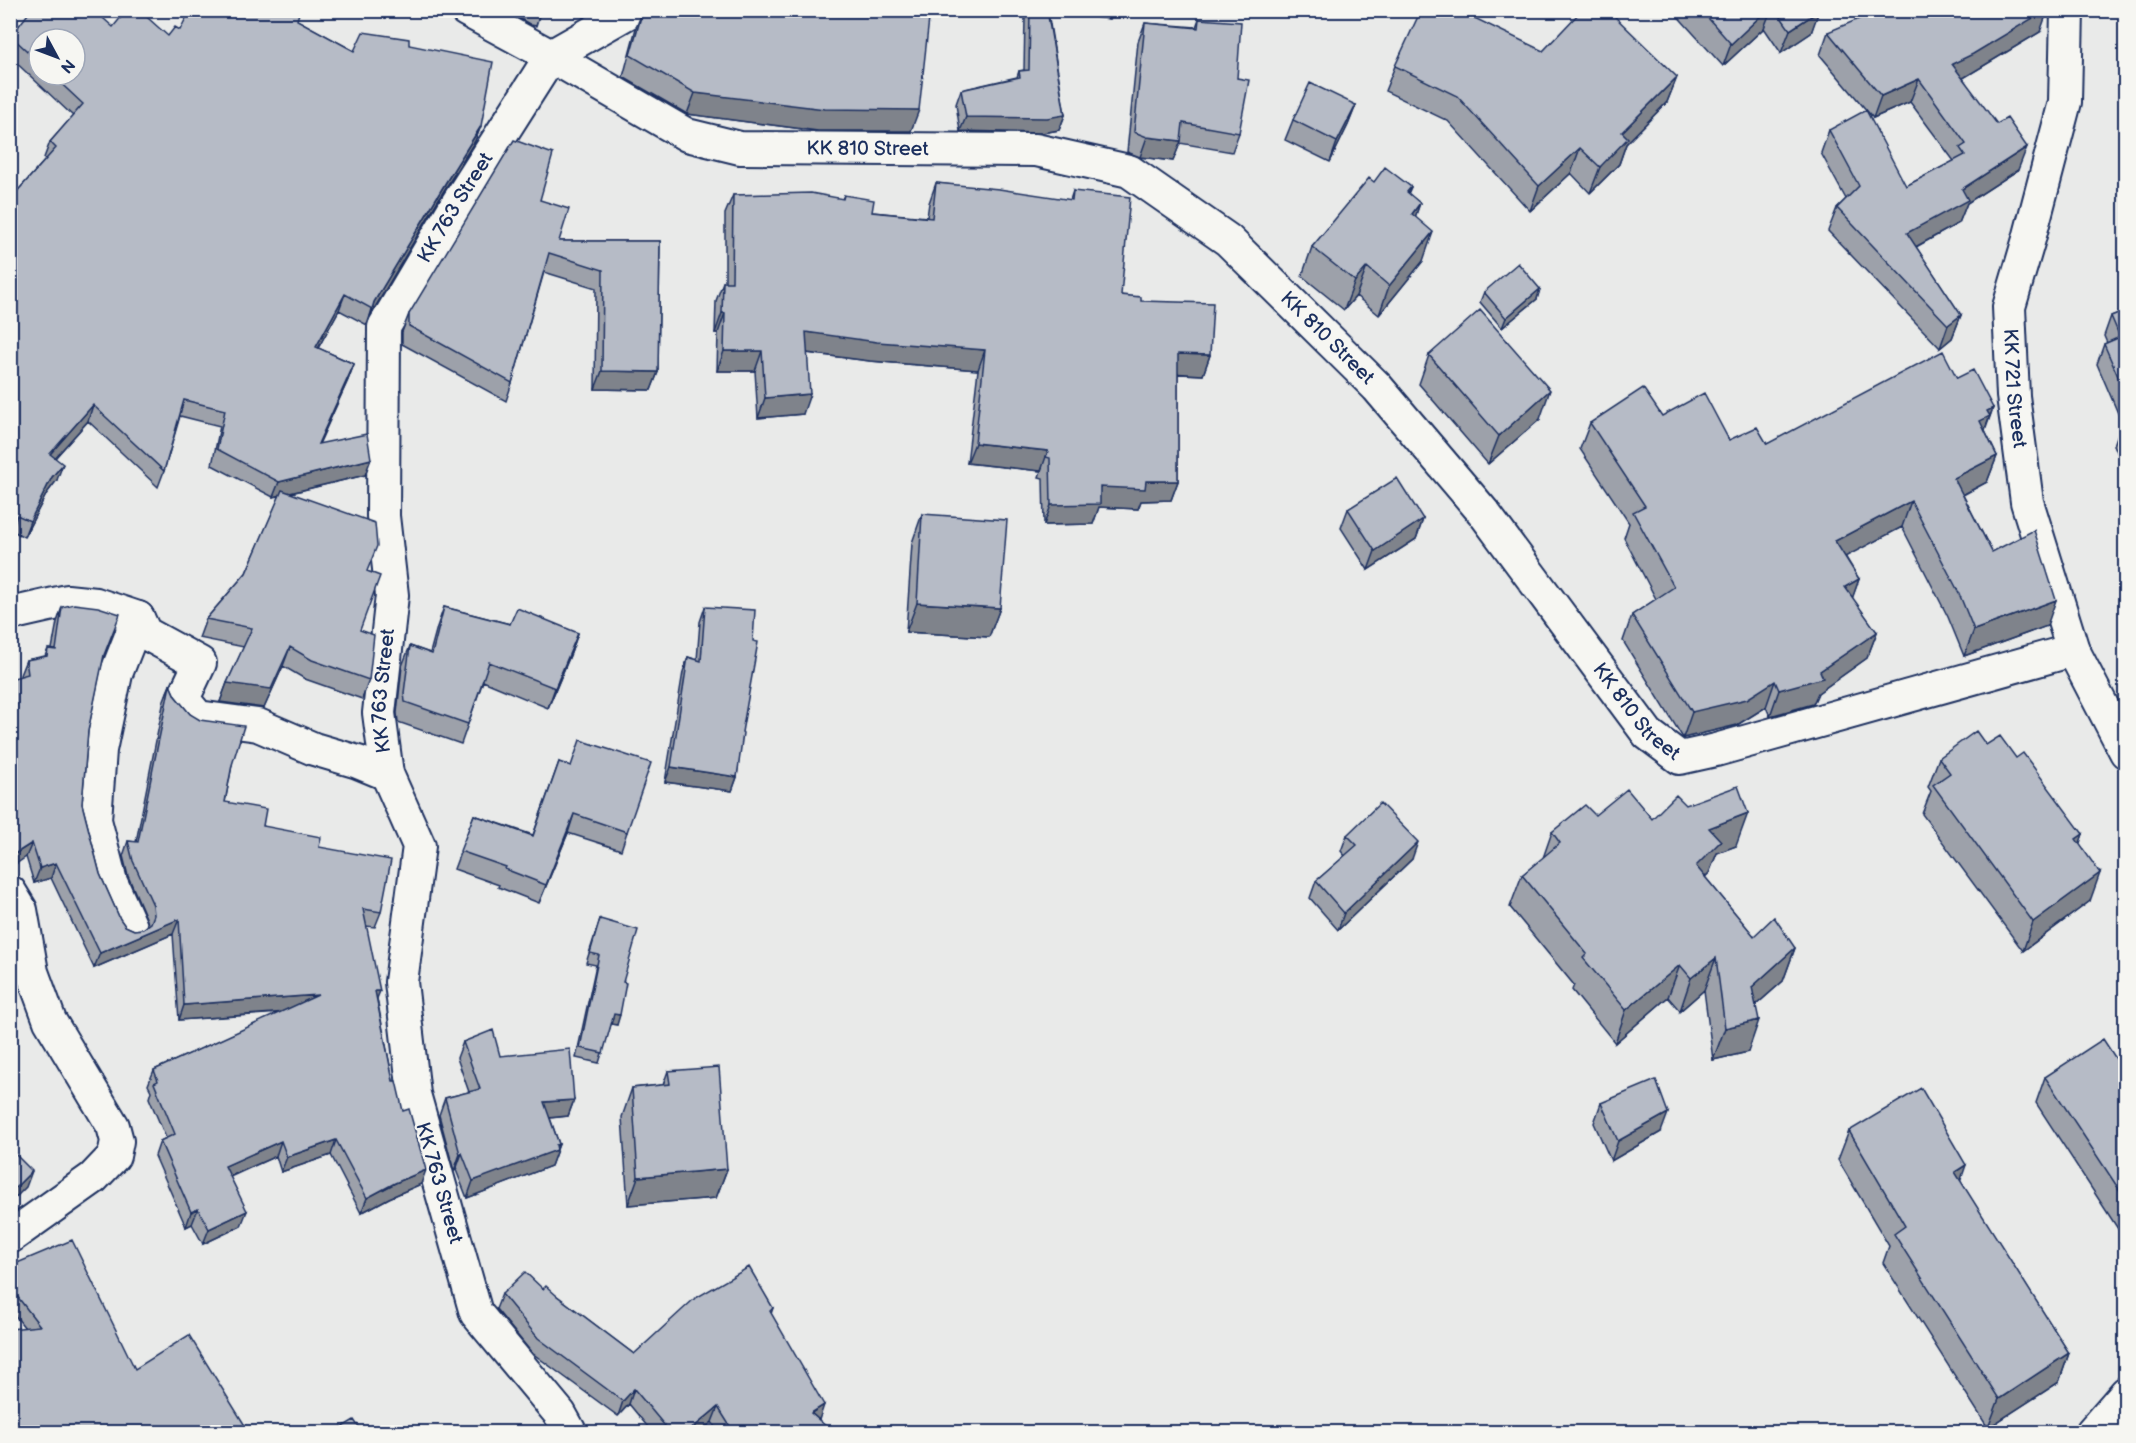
<svg xmlns="http://www.w3.org/2000/svg" width="2136" height="1443" viewBox="0 0 2136 1443" font-family="'Balsamiq Sans',sans-serif">
<style>
.lines{fill:none;stroke-linecap:round;stroke-linejoin:round}
.minor-casing{stroke:#1b2f5e;stroke-width:36}
.minor{stroke:#f6f6f2;stroke-width:32}
.wall{fill:#9da1aa;stroke:#1b2f5e;stroke-width:1.5;fill-rule:evenodd}
.shaded-wall{fill:#7f838b;stroke:#1b2f5e;stroke-width:1.5}
.building{fill:#b6bbc6;stroke:#1b2f5e;stroke-width:1.5}
.labels{text-anchor:middle;dominant-baseline:central;stroke-width:4.5;stroke-linejoin:round;paint-order:stroke}
.street-label{font-size:20px;fill:#1b2f5e;stroke:#f6f6f2}
</style>
<rect width="100%" height="100%" fill="#e9eae9"/>
<filter id="ink" filterUnits="userSpaceOnUse"><feTurbulence type="fractalNoise" baseFrequency=".0167" numOctaves="2"/><feDisplacementMap in="SourceGraphic" scale="12" xChannelSelector="R" yChannelSelector="G"/><feConvolveMatrix kernelMatrix="1 2 1 2 8 2 1 2 1" color-interpolation-filters="sRGB"/></filter>
<g filter="url(#ink)">
<g class="lines">
<!-- minor casing -->
<g class="minor-casing">
<g id="minor">
<path id="s1" d="M466 10 551 56 687 135 740 148 1036 150 1129 171 1228 240 1377 387 1484 513 1648 734 1680 758 1716 750 2073 650"/>
<path id="s2" d="M2067 10 2065 102 2029 239 2009 307 2013 396 2027 502 2073 650 2126 752"/>
<path d="M10 614 67 601 96 604 138 618 116 674 100 750 95 820 111 882 131 927"/>
<path d="M138 618 145 633 200 663 183 699 198 717 258 725 314 749 358 762 387 774"/>
<path d="M10 892 21 910 32 972 50 1021 113 1126 117 1141 114 1156 93 1178 10 1237"/>
<path id="s3" d="M570 1432 560 1414 476 1313 414 1094 401 982 419 846 387 774 379 713 392 595 383 516 384 327 455 207 551 56 632 10"/>
<path d="M2092 1432 2126 1393"/>
</g>
</g>
<!-- minor -->
<use href="#minor" class="minor"/>
</g>
<!-- wall -->
<path class="wall" d="M505 10H541L536 26 531 25Z
M643 10 911 131H818L687 114 623 77 636 28Z
M1027 10H1114L1110 19 1048 12 1065 115 1059 130 1042 133 960 131 956 104 961 90 1017 77 1019 71 1024 70 1025 17Z
M1672 10H1818L1811 33 1781 53 1764 28 1723 66Z
M1199 19 1237 78 1239 133 1232 152 1180 143 1173 161 1140 157 1127 152 1138 42 1145 23 1196 27Z
M297 20 354 51 409 45 481 126 475 141 440 197 370 316 367 325 339 310 318 348 354 364 348 380 319 443 365 475 291 493 368 572 360 630 369 680 362 699 305 679 283 666 264 708 220 702 227 683 244 647 199 638 206 619 246 573 280 496 273 497 212 465 220 426 180 416 164 471 158 487 88 421 55 458 57 480 47 493 24 537 13 531V196L46 159 44 158 50 142 73 116 10 57 11 36 113 27 168 36 180 30ZM39 39 75 75H39Z
M1828 32H2040L1963 78 2018 170 1967 203 1959 223 1916 247 1961 315 1952 338 1940 348 1828 231 1837 208 1846 199 1821 153 1829 130 1906 186 1954 161 1910 102 1873 118 1820 55Z
M1543 51 1677 77 1667 102 1626 144 1619 164 1590 193 1571 173 1530 211 1448 121 1385 91 1395 66Z
M1356 105 1348 125 1330 162 1285 140 1293 120Z
M1374 182 1411 187 1408 194 1420 203 1415 217 1423 261 1379 315 1356 296 1344 310 1302 276 1312 247Z
M936 183 1070 200 1073 191 1121 295 1141 301 1210 355 1203 375 1178 374V481L1171 500 1141 501 1138 509 1099 507 1093 524 1044 525 1043 478 1039 477 1041 471 967 463 978 370 870 361 807 353 803 414 758 418 755 371H717L718 333H715L716 301 723 282H725V214L733 195 842 199 844 195 872 212 927 217 929 203Z
M540 200 559 241H660L658 372 651 390 595 389 596 288 544 272 512 383 506 401 402 344V332L409 314Z
M1540 289 1537 299 1502 328 1480 302 1484 292Z
M2126 310V472L2114 445 2121 425H2123L2097 364 2104 344 2107 343 2104 336 2111 316Z
M1429 355 1540 419 1488 464 1419 384Z
M1957 378 1993 408 1985 431 1997 456 1987 482 1963 495 1992 552 2047 626 1964 656 1948 617 1902 527 1845 556 1859 579 1852 598 1877 632 1867 658 1818 693 1813 704 1770 716 1766 707 1737 725 1683 738 1623 641 1632 615 1656 599 1624 538 1629 523 1580 449 1590 423 1662 416 1729 440 1767 444Z
M1348 509 1423 519 1416 539 1368 570 1341 528Z
M922 514 1000 608 989 637 906 632 912 543Z
M62 607 103 657 88 731 82 804 100 874 120 919 125 926 134 930 143 929 148 925 147 920 128 876 123 856 128 841 136 842 164 700 170 685 175 696 232 765 225 802 263 826 319 847 381 912 375 927 366 926 377 999 393 1081 421 1184 389 1198 361 1213 331 1155 281 1172 276 1156 230 1177 241 1226 203 1244 192 1224 186 1227 155 1156 160 1141 166 1138 149 1098 151 1091 148 1085 154 1070 281 1013 179 1020 173 934 94 968 51 878 34 883 26 857 20 675 26 660 45 656 48 649H52L57 622Z
M444 607 510 624 578 633 571 653 548 708 483 681 461 744 398 722 397 713 402 666 410 646 430 653 437 627Z
M705 607 742 732 737 777 732 791 665 782 683 672 688 657 697 660 700 622Z
M1939 758H2016L2083 834 2079 844 2090 901 2023 951 1922 814 1931 791 1928 787Z
M559 762 627 832 621 850 568 833 539 903 498 887 499 885 454 869 474 815 533 835Z
M1686 805 1736 846 1717 853 1709 873 1705 877 1754 936 1795 948 1783 981 1756 1005 1748 1052 1713 1060 1704 990 1680 1011 1668 997 1615 1043 1572 990 1574 985 1510 907 1522 875 1543 858 1552 832 1595 815 1652 819Z
M1347 835 1412 859 1338 930 1310 898 1316 881 1345 856 1341 851Z
M600 919 623 982 617 1025 611 1024 599 1063 576 1058 596 965 586 963Z
M463 1042 500 1056 574 1100 568 1116 550 1118 559 1144 551 1166 467 1198 456 1170 454 1171 439 1115 445 1098 469 1092 457 1058Z
M668 1071 727 1169 716 1198 628 1205 622 1117 632 1088 663 1085Z
M2126 1074V1235L2122 1231 2120 1232 2036 1103 2045 1077Z
M1601 1103 1661 1132 1611 1161 1594 1123Z
M1849 1131 1960 1181 2069 1353 2059 1382 1988 1428 1883 1263 1889 1246 1838 1160Z
M10 1266 135 1369 25 1328 10 1309Z
M543 1289 557 1296 634 1354 773 1308 771 1314 819 1420 825 1432H719L712 1422 700 1432H652L629 1404 618 1416 532 1353 496 1309 502 1294Z"/>
<!-- shaded-wall -->
<path class="shaded-wall" d="M1040 10H1114L1110 19Z
M1767 10H1771L1764 28 1723 66 1731 44Z
M2046 10H2048L2040 32 1965 77 1944 86 1952 64Z
M1819 11 1811 33 1781 53 1790 30Z
M1677 77 1667 102 1626 144 1619 164 1590 193 1600 167 1622 132Z
M1919 79 1910 102 1873 118 1881 96Z
M695 93 919 110 911 131H818L687 114Z
M1356 105 1348 125 1330 162 1337 142Z
M1065 115 1059 130 1042 133 960 131 966 117Z
M481 126 475 141 440 197 370 316 374 302 446 182Z
M1147 137 1181 141 1173 161 1140 157Z
M2027 147 2018 170 1967 203 1959 223 1899 256 1907 233 1962 189Z
M1580 148 1571 173 1530 211 1539 186Z
M1420 203 1410 232 1412 214Z
M1433 232 1423 261 1379 315 1389 286Z
M1367 267 1356 296 1344 310 1355 281Z
M1540 289 1537 299 1502 328 1506 318Z
M345 294 339 310 310 363 316 347Z
M722 313H725L718 333H715Z
M1961 315 1952 338 1940 348 1948 325Z
M806 332 985 350 978 370 870 361 799 352Z
M724 351H762L755 371H717Z
M1178 354 1210 355 1203 375 1171 373Z
M354 364 348 380 312 460 318 444Z
M602 371 658 372 651 390 595 389Z
M1550 390 1540 419 1488 464 1499 436Z
M810 394 803 414 758 418 765 398Z
M93 405 88 421 44 470 50 454Z
M1993 408 1980 442V421L1987 411Z
M975 443 1048 451 1041 471 967 463Z
M1997 456 1987 482 1945 504 1954 478Z
M371 459 365 475 273 497 279 482Z
M63 464 57 480 47 493 24 537 30 521 52 477Z
M1146 481H1178L1171 500 1141 501 1138 509 1099 507 1093 524 1044 525 1051 505 1100 487Z
M1911 501 1902 527 1826 567 1835 541Z
M1423 519 1416 539 1368 570 1375 551Z
M1859 579 1850 605 1845 587Z
M2056 600 2047 626 1964 656 1974 630Z
M917 603 1000 608 989 637 906 632Z
M1877 632 1867 658 1818 693 1813 704 1770 716 1779 690 1820 671Z
M578 633 571 653 548 708 555 688Z
M290 647 283 666 264 708 220 702 227 683Z
M1775 681 1766 707 1737 725 1683 738 1692 712Z
M671 767 737 777 732 791 665 782Z
M1748 813 1736 846 1717 853 1709 873 1684 898 1709 828Z
M574 814 568 833 539 903 546 885Z
M2083 834 2073 863 2076 839Z
M1418 842 1412 859 1338 930 1344 913Z
M32 843 26 857 10 868V857Z
M56 863 51 878 34 883 40 868Z
M2100 873 2090 901 2023 951 2033 922Z
M179 919 173 934 94 968 100 953Z
M1795 948 1783 981 1740 1019 1752 987Z
M1716 958 1704 990 1680 1011 1691 978Z
M1680 965 1668 997 1615 1043 1626 1010Z
M375 991H380L374 1006Z
M318 995 313 1010 179 1020 184 1005Z
M614 1014 620 1015 617 1025 610 1024Z
M1759 1020 1748 1052 1713 1060 1725 1028Z
M574 1100 568 1116 538 1119 544 1102Z
M1668 1113 1661 1132 1611 1161 1618 1141Z
M336 1140 331 1155 281 1172 287 1157Z
M281 1141 276 1156 219 1181 225 1166Z
M559 1144 551 1166 467 1198 473 1181Z
M462 1153 456 1170 454 1171 460 1154Z
M1966 1165 1956 1194 1955 1172Z
M727 1169 716 1198 628 1205 638 1177Z
M426 1170 421 1184 389 1198 361 1213 367 1198 395 1183Z
M32 1171 26 1187 10 1203V1193Z
M198 1209 192 1224 186 1227 191 1212Z
M247 1211 241 1226 203 1244 209 1229Z
M2126 1217V1222L2122 1231 2120 1232Z
M2069 1353 2059 1382 1988 1428 1999 1399Z
M634 1389 629 1404 618 1416 623 1401Z
M824 1405 819 1420 811 1413Z
M718 1407 712 1422 700 1432H688Z"/>
<!-- building -->
<path class="building" d="M31 10H94L113 27 127 10H139L168 36 175 27 180 30 190 10H300L297 20 354 51 363 32 409 39V45L493 62 481 126 446 182 374 302 372 309 345 294 316 347 354 364 318 444 367 434 371 459 279 482 217 449 225 410 184 400 164 471 93 405 50 454 63 464 52 477 30 521 17 515 10 539V194L13 196 56 148 50 142 83 104 52 75H75V39H39V62L11 36Z
M643 10H930L919 110 825 109 695 93 630 55Z
M1030 10H1047L1065 115 1047 118 966 117 961 90 1020 77 1019 71 1029 70Z
M1421 10H1458L1543 51 1582 10H1608L1677 77 1622 132 1628 138 1600 167 1580 148 1539 186 1457 96 1395 66Z
M1701 10H1767L1731 44Z
M1776 10H1818L1819 11 1790 30Z
M1880 10H2046L1973 54 1952 64 1997 124 2007 118 2027 147 1962 189 1968 200 1907 233 1961 315 1948 325 1837 208 1859 186 1829 130 1866 110 1906 186 1965 155 1960 148 1966 144 1919 79 1881 96 1828 32Z
M1199 19 1241 22 1237 78 1249 80 1239 133 1183 123 1181 141 1147 137 1134 132 1145 23 1198 28Z
M1310 83 1356 105 1337 142 1293 120Z
M514 140 553 154 540 200 569 209 559 241H660L658 372 602 371 603 270 549 253 512 383 409 326V314Z
M1385 167 1411 187 1407 192 1420 203 1412 214 1433 232 1389 286 1367 267 1355 281 1312 247 1369 178 1374 182Z
M936 183 999 189 1072 200 1073 191 1130 197 1121 295 1141 297V301L1213 303 1210 355 1178 354V481H1146L1145 489 1100 487V504L1051 505 1050 458 1046 457 1048 451 975 443 985 350 877 342 806 332 810 394 765 398 762 351H724L725 313H722L723 282H732L733 195 811 193 843 199 844 195 874 200 872 212 932 218Z
M1518 263 1540 289 1506 318 1484 292Z
M1480 310 1550 390 1499 436 1429 355Z
M2126 310V395L2104 344 2120 337 2111 316Z
M1943 351 1957 378 1973 370 1993 408 1987 411 1990 416 1980 421 1997 456 1954 478 1992 552 2034 530 2056 600 1974 630 1958 591 1911 501 1835 541 1859 579 1845 587 1877 632 1820 671 1823 678 1779 690 1775 681 1747 699 1692 712 1632 615 1674 587 1633 512 1645 506 1590 423 1643 388 1662 416 1704 393 1729 440 1757 427 1767 444Z
M2126 423V436L2121 425Z
M1397 478 1423 519 1375 551 1348 509Z
M282 490 375 523 377 546 367 571 380 576 360 630 374 635 369 680 312 660 290 647 271 689 227 683 252 628 206 619 246 573Z
M922 514 1007 520 1000 608 917 603Z
M74 604 98 607 120 614 104 655 88 731 82 804 100 874 120 919 125 926 134 930 143 929 151 923 154 915 153 905 133 861 128 841 138 842 170 685 175 696 190 714 200 720 244 726 232 765 225 802 266 809 263 826 321 837 319 847 391 860 381 912 363 909 380 991H375L393 1081H396L403 1111 409 1109 426 1170 395 1183 367 1198 336 1140 287 1157 281 1141 225 1166 247 1211 209 1229 198 1209 191 1212 160 1141 175 1134 154 1083 158 1081 154 1070 318 995 184 1005 179 919 100 953 56 863 40 868 32 843 10 857V679L28 674 26 660 47 656 48 649 56 650 62 607Z
M444 607 510 624 517 608 578 633 555 688 489 662 468 724 405 702 404 693 410 646 432 654Z
M705 607 755 610 753 641 758 642 742 732 743 733 737 777 671 767 688 657 701 661Z
M1976 731 1986 745 2000 736 2016 758 2023 753 2083 834 2076 839 2100 873 2033 922 1933 785 1950 773 1939 758Z
M580 740 651 763 627 832 574 814 546 885 505 869 506 867 460 851 474 815 533 836 559 762 571 766Z
M1738 786 1748 813 1709 828 1721 841 1696 866 1754 936 1774 917 1795 948 1752 987 1759 1020 1725 1028 1716 958 1691 978 1680 965 1626 1010 1583 958 1587 954 1522 875 1560 843 1552 832 1585 805 1595 815 1627 789 1652 819 1676 795 1686 805Z
M1380 803 1418 842 1344 913 1316 881 1357 845 1347 835Z
M600 919 638 930 623 982 626 983 620 1015 614 1014 603 1053 580 1048 599 955 590 953Z
M493 1030 500 1056 570 1049 574 1100 544 1102 559 1144 556 1145 557 1150 473 1181 462 1153 460 1154 445 1098 480 1089 463 1042Z
M2103 1039 2126 1074V1200L2045 1077Z
M719 1067 727 1169 638 1177 632 1088 670 1084 668 1071Z
M1656 1080 1668 1113 1618 1141 1601 1103Z
M1921 1088 1966 1165 1955 1172 2069 1353 1999 1399 1894 1234 1905 1226 1849 1131Z
M10 1149 32 1171 10 1193Z
M72 1240 135 1369 189 1335 249 1432H10V1329L40 1326 10 1287V1266Z
M749 1267 773 1308 770 1311 824 1405 811 1413 827 1427 823 1432H736L735 1430 733 1431 718 1407 688 1432H670L634 1389 623 1401 538 1338 502 1294 525 1272 543 1289 546 1286 557 1296 634 1354 694 1299Z
M354 1420 362 1432H334Z"/>
</g>
<g class="labels">
<!-- street labels -->
<g class="street-label">
<text stroke="none"><textPath href="#s1" startOffset="436">KK 810 Street</textPath></text>
<text stroke="none"><textPath href="#s3" startOffset="1296">KK 763 Street</textPath></text>
<text stroke="none"><textPath href="#s1" startOffset="960">KK 810 Street</textPath></text>
<text stroke="none"><textPath href="#s2" startOffset="386">KK 721 Street</textPath></text>
<text stroke="none"><textPath href="#s3" startOffset="792">KK 763 Street</textPath></text>
<text stroke="none"><textPath href="#s1" startOffset="1446">KK 810 Street</textPath></text>
<text transform="translate(439 1183) rotate(74)">KK 763 Street</text>
</g>
</g>
<!-- margin -->
<rect width="2136" height="1443" fill="none" stroke="#f6f6f2" stroke-width="36"/>
<rect x="18" y="18" width="2100" height="1407" fill="none" stroke="#1b2f5e" stroke-width="2" filter="url(#ink)"/>
<!-- north arrow -->
<g transform="translate(57 57) rotate(131)"><circle r="28" fill="#f6f6f2" stroke="#9ea6b7" stroke-width="1.5"/>
<path d="M0-4.5L10 22L0 15L-10 22Z" fill="#1b2f5e"/>
<text y="-9" font-size="16" font-weight="bold" text-anchor="middle" fill="#1b2f5e">N</text>
</g>
</svg>
